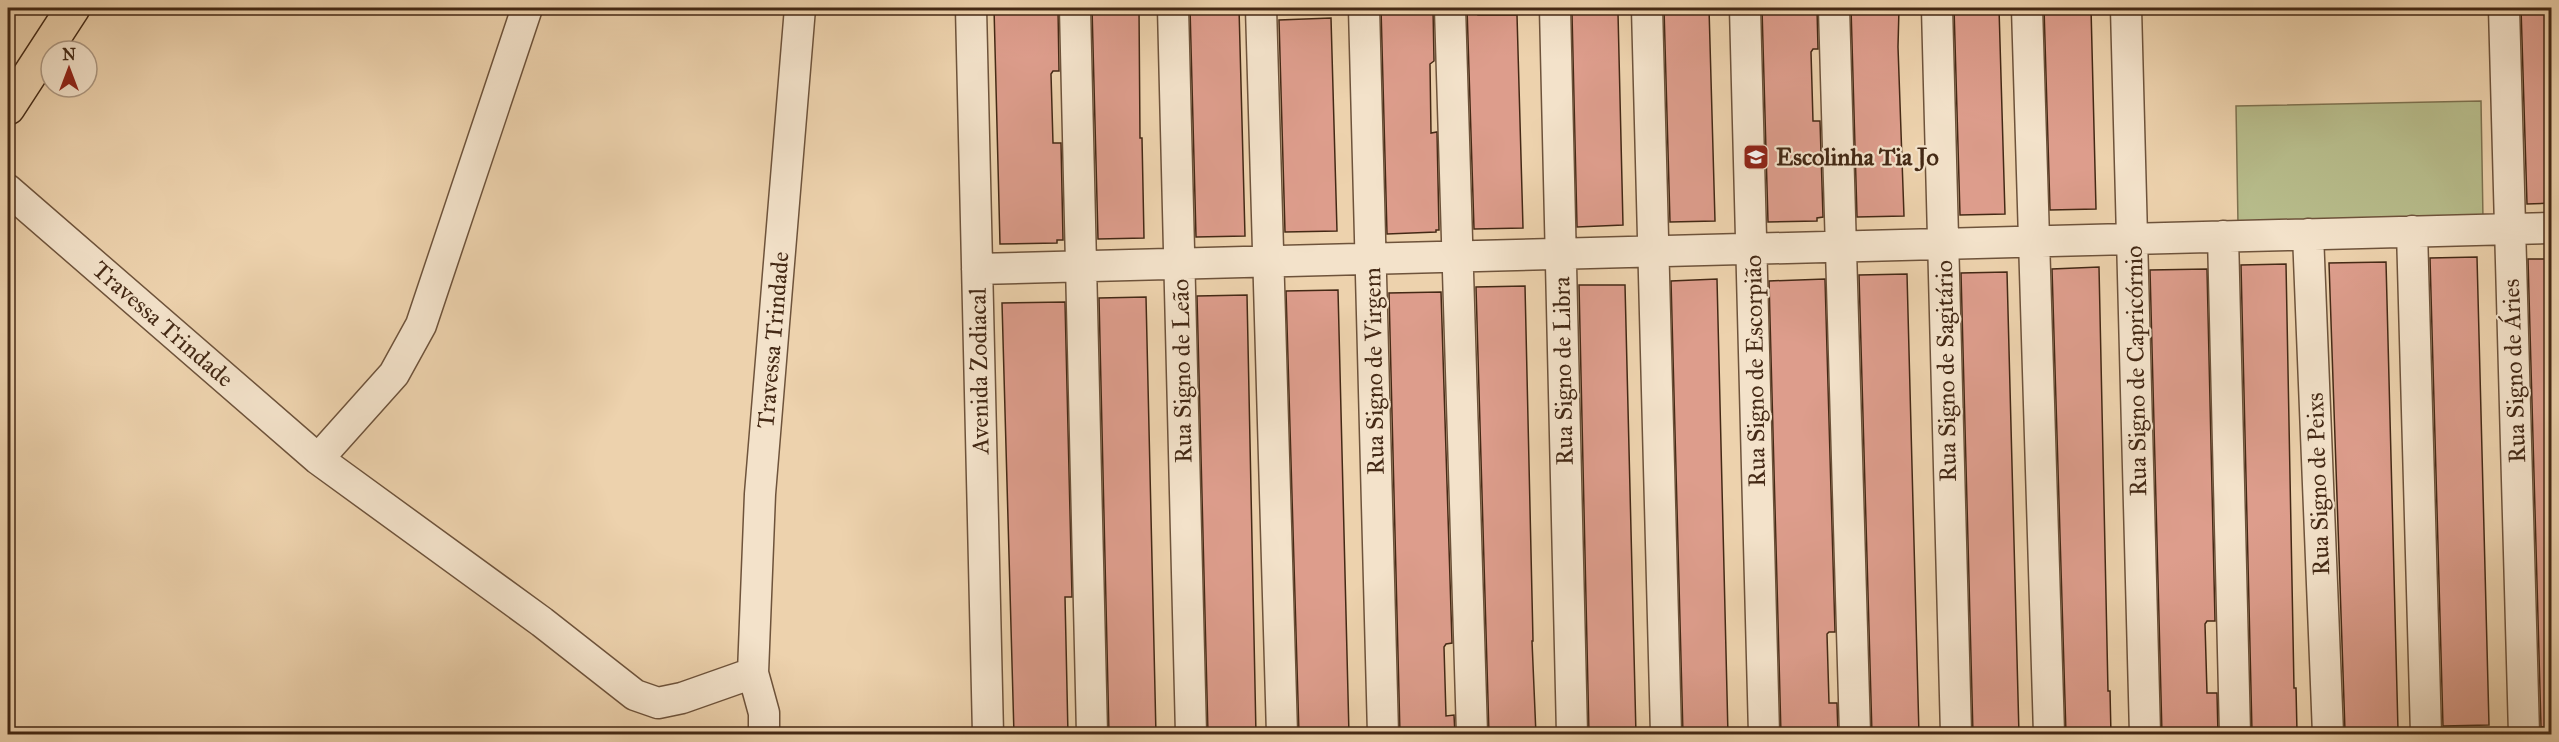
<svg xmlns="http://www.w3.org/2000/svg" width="2559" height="742" viewBox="0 0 2559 742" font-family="'IM FELL Great Primer',serif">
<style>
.green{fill:#b7bc8b;stroke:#7e7250;stroke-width:1.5}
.building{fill:#dd9d8c;stroke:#442915;stroke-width:1.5}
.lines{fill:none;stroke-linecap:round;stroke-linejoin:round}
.minor-casing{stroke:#6e533b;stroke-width:33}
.major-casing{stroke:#442915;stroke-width:36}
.minor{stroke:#f3e2ca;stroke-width:30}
.major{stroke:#edd2ad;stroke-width:33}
.labels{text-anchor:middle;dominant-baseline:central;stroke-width:4.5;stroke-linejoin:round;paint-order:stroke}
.poi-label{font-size:24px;font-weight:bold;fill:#442915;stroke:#f3e2ca;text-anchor:start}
.street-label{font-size:24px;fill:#442915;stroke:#f3e2ca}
</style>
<rect width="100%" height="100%" fill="#edd2ad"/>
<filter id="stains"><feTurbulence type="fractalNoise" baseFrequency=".00333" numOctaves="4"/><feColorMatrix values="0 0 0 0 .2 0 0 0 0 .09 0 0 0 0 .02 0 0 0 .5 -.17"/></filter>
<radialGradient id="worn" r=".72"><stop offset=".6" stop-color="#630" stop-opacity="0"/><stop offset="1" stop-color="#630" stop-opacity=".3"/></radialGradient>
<!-- green -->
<path class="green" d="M2481 101 2483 219 2238 224 2236 106Z"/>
<!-- building -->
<path class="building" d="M994 8H1058L1059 71H1053L1051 74 1053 143H1061L1063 240H1057V243L1000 244Z
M1092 8H1139L1140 138H1142L1144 238 1098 239Z
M1190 8H1239L1245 236 1196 237Z
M1381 8H1433L1434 61 1430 64 1431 133 1437 132 1439 230H1436V232L1387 234Z
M1467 8H1478V15H1517L1523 228 1474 229Z
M1709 8 1715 221 1670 222 1664 9Z
M1817 8 1818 49H1813L1811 52 1813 121H1820L1823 217 1817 218V221L1768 222 1762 9Z
M1851 8H1899L1898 47 1904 216 1857 217Z
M1954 8H1999L2005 214 1960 215Z
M2044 8H2091L2096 209 2050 210Z
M2521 8H2552V203L2527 204Z
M1618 13 1623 225 1577 227 1572 14Z
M1331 18 1337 231 1285 232 1279 20Z
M2477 257 2489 725 2443 726 2430 258Z
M2528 259H2545L2552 510V726L2541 727Z
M2386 262 2398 730 2345 731 2329 263Z
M2286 264 2294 688H2296L2297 732 2252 733 2241 265Z
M2099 267 2108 691H2110L2111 735H2066L2052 269Z
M2207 269 2215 621H2207L2205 624 2207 693H2217L2218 734 2162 735 2150 270Z
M2007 272 2019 735H1973L1961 273Z
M1907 274 1919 735H1872L1859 275Z
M1717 279 1728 735H1683L1671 281Z
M1825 279 1835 632H1829L1827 634 1829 703H1837L1838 735H1781L1769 281Z
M1579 285H1625L1636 735H1589Z
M1525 286 1533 641H1532L1536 735H1489L1476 287Z
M1338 290 1349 735H1299L1286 291Z
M1441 292 1452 643 1446 644 1444 647 1446 716 1454 715 1455 735H1400L1389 293Z
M1247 295 1256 735H1208L1197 296Z
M1146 297 1156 735H1109L1099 298Z
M1065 302 1072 597H1065L1068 735H1014L1002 303Z"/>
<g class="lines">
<!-- minor casing -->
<g class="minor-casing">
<path id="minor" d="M971 8 988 734
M1075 8 1092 734
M1173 8 1191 734
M1261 8 1282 734
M1364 8 1383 734
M1450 8 1472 734
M1555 8 1572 734
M1647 8 1666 734
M1745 8 1764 734
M1834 8 1855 734
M1937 8 1956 734
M2027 8 2049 734
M2126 8 2145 734
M2504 8 2524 734
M8 190 318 459 542 622 635 695 658 703 682 698 753 673
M2412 231 2426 734
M2308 234 2328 734
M2223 236 2235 734
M977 269 2552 228
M318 459 394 374 421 325 527 8
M764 734V713L753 673 760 494 800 8"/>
</g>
<!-- major casing -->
<g class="major-casing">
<path id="major" d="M8 108 73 8"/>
</g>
<!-- minor -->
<use href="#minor" class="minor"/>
<!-- major -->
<use href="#major" class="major"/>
</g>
<!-- icons -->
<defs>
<g id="school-square" transform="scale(1.35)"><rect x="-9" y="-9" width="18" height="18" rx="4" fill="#8f2418" stroke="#f3e2ca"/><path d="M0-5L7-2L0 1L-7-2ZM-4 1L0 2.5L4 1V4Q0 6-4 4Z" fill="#fff"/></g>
</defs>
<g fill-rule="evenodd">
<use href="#school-square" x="1756" y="157"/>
</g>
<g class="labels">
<!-- poi labels -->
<g class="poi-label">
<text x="1776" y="157">Escolinha Tia Jo</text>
</g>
<!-- street labels -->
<g class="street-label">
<text transform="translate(163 324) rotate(41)">Travessa Trindade</text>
<text transform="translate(773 340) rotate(-85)">Travessa Trindade</text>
<text transform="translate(979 371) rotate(-91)">Avenida Zodiacal</text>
<text transform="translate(1182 371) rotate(-91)">Rua Signo de Leão</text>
<text transform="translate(1374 371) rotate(-91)">Rua Signo de Virgem</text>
<text transform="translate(1563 371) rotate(-91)">Rua Signo de Libra</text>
<text transform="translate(1755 371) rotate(-91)">Rua Signo de Escorpião</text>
<text transform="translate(1946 371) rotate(-91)">Rua Signo de Sagitário</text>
<text transform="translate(2136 371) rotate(-91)">Rua Signo de Capricórnio</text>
<text transform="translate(2514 371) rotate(-92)">Rua Signo de Áries</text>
<text transform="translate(2318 484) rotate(-92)">Rua Signo de Peixs</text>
</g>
</g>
<!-- margin -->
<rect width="2559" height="742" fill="none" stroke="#edd2ad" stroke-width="30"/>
<rect x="9" y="9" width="2541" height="724" fill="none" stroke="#442915" stroke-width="3"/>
<rect x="15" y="15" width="2529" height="712" fill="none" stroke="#442915" stroke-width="1.5"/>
<!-- north arrow -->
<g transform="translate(69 69)"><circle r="28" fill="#f3e2ca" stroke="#ad9882" stroke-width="1.5"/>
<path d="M0-4.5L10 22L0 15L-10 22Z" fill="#8f2418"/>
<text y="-9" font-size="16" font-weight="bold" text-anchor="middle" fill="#442915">N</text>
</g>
<rect width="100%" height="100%" filter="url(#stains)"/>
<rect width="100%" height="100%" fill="url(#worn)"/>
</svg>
